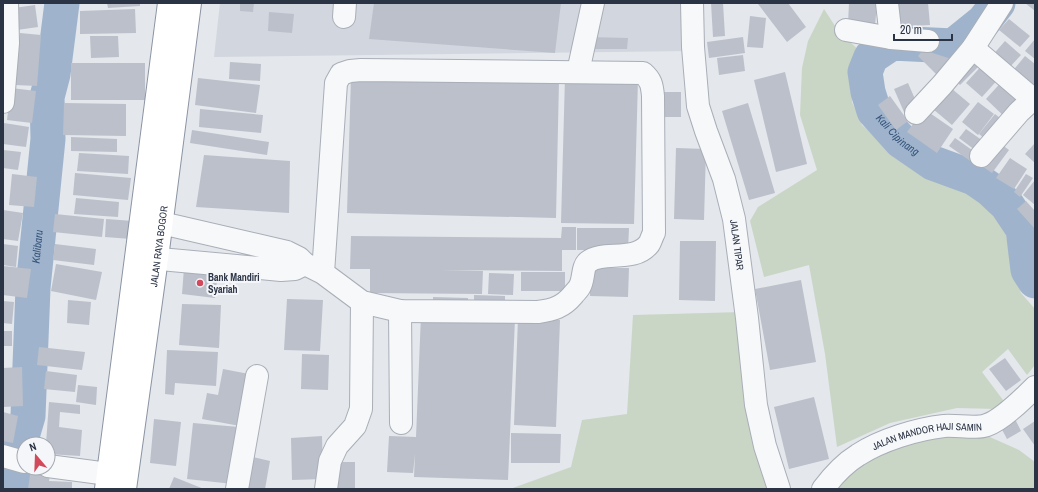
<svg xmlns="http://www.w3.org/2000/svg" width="1038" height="492" viewBox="0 0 1038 492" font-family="'Archivo Narrow',sans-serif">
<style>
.built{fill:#d2d6de}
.green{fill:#c9d6c5}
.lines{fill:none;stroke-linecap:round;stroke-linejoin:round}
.river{stroke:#9fb4cc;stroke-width:35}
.building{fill:#bbc0ca}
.minor-casing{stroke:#a9aeb7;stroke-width:24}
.highway-casing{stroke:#8b94a3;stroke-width:24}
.minor{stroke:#f7f8fa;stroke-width:22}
.highway{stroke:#fff;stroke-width:22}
.poi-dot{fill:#d1495b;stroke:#f4f6f9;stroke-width:1.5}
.labels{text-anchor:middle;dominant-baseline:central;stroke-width:4;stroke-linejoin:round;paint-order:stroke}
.street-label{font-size:10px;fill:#2b3445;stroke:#f4f6f9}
.poi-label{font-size:10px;font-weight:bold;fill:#2b3445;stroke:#f4f6f9;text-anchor:start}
.water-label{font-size:11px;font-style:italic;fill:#34527a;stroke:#f4f6f9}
</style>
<rect width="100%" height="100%" fill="#e4e7ec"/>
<!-- built -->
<path class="built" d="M220 3H689L691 51 214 57Z"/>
<!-- green -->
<path class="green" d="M824 9 839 32 861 52 852 70V102L862 125 893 153 953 184 967 188 986 205 1000 216 1005 230 1015 276 1021 293 1035 309V365L1027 375 1008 349 982 372 1006 404 997 409 957 408 890 423 837 447 825 354 809 265 764 277 750 221 758 207 817 170 800 115 802 68 808 41Z
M742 312 778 489H510L571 467 582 420 627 414 633 315Z
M983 434 1019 450 1035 462V489H829L858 462 906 437Z"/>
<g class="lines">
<!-- river -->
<g class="river">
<path id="s1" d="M998 3 984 21 953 46 892 43 871 57 865 72 868 92 874 111 901 141 933 163 974 178 990 189 1007 205 1023 229 1028 270 1035 281"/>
<path id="s2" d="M14 489 13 467 28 416 33 288 48 139 47 97 53 74 62 3"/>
</g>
</g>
<!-- building -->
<path class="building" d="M107 3H140V6L108 8Z
M240 3H254L253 12 240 11Z
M374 3H561L555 53 369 39Z
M711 3H723L725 36 713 37Z
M760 3H788L806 27 787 42 758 4Z
M849 3H877L875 26 848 24Z
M892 3H928L930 25 894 27Z
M1025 3H1035V11Z
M35 5 38 27 17 30 14 8Z
M135 9 136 33 80 34V11Z
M269 12 294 14 292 33 268 31Z
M750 16 766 18 763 48 747 47Z
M1009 19 1030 36 1020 47 999 30Z
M20 33 41 35 37 86 15 85Z
M90 36H118L119 57 91 58Z
M588 37 628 38 627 49H588Z
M743 37 745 53 709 58 707 42Z
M1035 39V59L1025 51Z
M1005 41 1021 55 1007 70 991 57Z
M923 50 958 61 941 79 918 56Z
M974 54 983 62 960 85 952 77Z
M743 55 745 71 719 75 717 58Z
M1025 56 1035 64V92L1011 73Z
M230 62 261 64 260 81 229 79Z
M985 62 1001 76 982 97 966 83Z
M71 63H145V100H71Z
M785 72 807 164 776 172 754 80Z
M351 76 559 80 556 218 347 213Z
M565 77 638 79 634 224 561 223Z
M198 78 260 85 256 113 195 105Z
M1005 78 1028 99 1008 120 986 99Z
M908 83 918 106 904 112 894 89Z
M945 83 970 104 952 125 927 104Z
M11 88 36 91 32 123 7 120Z
M660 92H681V117H660Z
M890 96 908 121 896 130 878 105Z
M978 102 994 114 978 135 962 122Z
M64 103 126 104V136L63 135Z
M748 103 775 193 749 200 722 111Z
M200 109 263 115 261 133 199 127Z
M924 109 953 129 937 153 907 132Z
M995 114 1005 122 989 142 979 134Z
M4 123 29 127 26 147 3 144Z
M966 129 986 143 979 153 959 138Z
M192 130 269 142 267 155 190 143Z
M71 137 117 139V152L71 151Z
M955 138 979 155 973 163 949 146Z
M997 141 1009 150 992 173 979 164Z
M1035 143V163L1025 154Z
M676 148 706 149 704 220 674 219Z
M3 150 21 152 18 170 3 168Z
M79 153 129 156 128 174 77 171Z
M204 155 290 161 289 213 196 207Z
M1010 158 1027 169 1014 189 996 178Z
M75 173 131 178 128 200 73 195Z
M12 174 37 177 34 207 9 205Z
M1026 174 1033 178 1020 197 1014 192Z
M1035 180V205L1023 195Z
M76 198 119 202 118 217 74 214Z
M1026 201 1035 211V229L1017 209Z
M3 210 23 213 18 241 3 239Z
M55 214 104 219 102 237 53 232Z
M106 219 133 221 131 239 105 237Z
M562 227H576V250H562V271L441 270 483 271 482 294 370 293V269H350L351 236 561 238Z
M577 228H629L628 250H577Z
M680 241H716L715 301 679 300Z
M3 244 18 246 16 267 3 265Z
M55 244 96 249 94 265 53 260Z
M56 264 102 272 96 300 51 291Z
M3 266 31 269 27 298 3 295Z
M184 268 218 271 215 298 182 294Z
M590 268H629L628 297 590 296Z
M521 272H565V291H521Z
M489 273 514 274 513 295 488 294Z
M801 280 816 362 770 370 755 289Z
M474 295 505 296V309L474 308Z
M433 297 468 298V309L433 310Z
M287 299 323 300 320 351 284 350Z
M68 300 91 302 89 325 67 323Z
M3 301 14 302 12 324 3 323Z
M182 304 221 305 219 348 179 345Z
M421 315 515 319 508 480 414 477 415 454 413 473 387 472 389 436 416 437Z
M518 318 560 320 556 427 514 425Z
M3 331H12V346H3Z
M39 347 85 352 82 370 37 365Z
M167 350 218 352 216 386 175 383 174 395 165 394Z
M302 354 329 355 328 390 301 389Z
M1005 358 1021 380 1006 391 989 369Z
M22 367 23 406 3 407V368Z
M223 369 249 374 240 426 202 419 207 393 218 395Z
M46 371 77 375 75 392 44 389Z
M78 385 97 387 96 405 76 402Z
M814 397 829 459 789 469 774 407Z
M49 402 80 405V414L60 412 59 427 82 430 80 456 48 454V444H46Z
M3 412 18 416 13 443 3 441Z
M1013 415 1021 431 1007 439 998 422Z
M154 419 181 422 176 466 150 463Z
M1035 421V446L1023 429Z
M193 423 239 427 233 484 187 479Z
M511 433 561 434 560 463H511Z
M322 436 323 479 292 480 291 438Z
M248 456 270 461 265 489H241Z
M334 462H355V489H333Z
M31 468 51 469 49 481 72 482V489H28Z
M174 477 204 489H169Z"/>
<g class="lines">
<!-- minor casing -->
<g class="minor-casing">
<g id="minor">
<path id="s3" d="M692 3 693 47 698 106 706 131 724 179 734 219 747 318 756 405 765 446 779 489"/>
<path d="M887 3 891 38"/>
<path d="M344 17 345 3"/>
<path d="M846 30 891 38 928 41"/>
<path d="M973 48 1035 101"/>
<path d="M578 72 593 3"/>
<path d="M3 102 8 43 7 3"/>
<path d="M916 113 942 85 973 48 1002 3"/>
<path d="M981 156 1019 112 1033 99"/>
<path d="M138 257 281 270 295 269 305 264 299 258 287 252 144 219"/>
<path d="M305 264 323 273 362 302 400 311 538 312C553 310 563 307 573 295 575 292 579 289 580 286 584 279 582 267 588 262 603 250 634 263 649 244 651 241 652 236 654 233L653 96C652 85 651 80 643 73L361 70 350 71 341 74 336 83 323 273"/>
<path d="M400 311 401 423"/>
<path d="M3 456 24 462"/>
<path d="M48 466 108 474"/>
<path d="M237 489 257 376"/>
<path d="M326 489 330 461 337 446 355 426 361 409 362 302"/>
<path id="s4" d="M823 489C832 477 845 463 858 455 881 440 917 429 944 426 957 425 977 429 987 425 1002 420 1024 398 1035 387"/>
</g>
</g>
<!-- highway casing -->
<g class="highway-casing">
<g id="highway">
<path d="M106 489 169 3"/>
<path id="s5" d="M125 489 157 258 190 3"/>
</g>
</g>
<!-- minor -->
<use href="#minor" class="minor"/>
<!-- highway -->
<use href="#highway" class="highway"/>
</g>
<!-- markers -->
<circle class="poi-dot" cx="200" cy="283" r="4"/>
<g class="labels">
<!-- street labels -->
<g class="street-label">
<text stroke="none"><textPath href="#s3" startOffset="248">JALAN TIPAR</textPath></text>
<text stroke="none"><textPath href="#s5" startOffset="245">JALAN RAYA BOGOR</textPath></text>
<text stroke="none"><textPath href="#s4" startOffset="122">JALAN MANDOR HAJI SAMIN</textPath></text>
</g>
<!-- poi labels -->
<g class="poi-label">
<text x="208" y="277">Bank Mandiri<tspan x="208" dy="12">Syariah</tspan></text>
</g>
<!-- water labels -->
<g class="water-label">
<text stroke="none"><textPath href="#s1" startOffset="239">Kali Cipinang</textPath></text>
<text stroke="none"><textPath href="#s2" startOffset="245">Kalibaru</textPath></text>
</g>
</g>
<!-- border -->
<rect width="1038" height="492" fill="none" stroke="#2b3445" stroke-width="8"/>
<!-- north arrow -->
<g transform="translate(36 456) rotate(341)"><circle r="19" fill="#f4f6f9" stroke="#a4a8b1"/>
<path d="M0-3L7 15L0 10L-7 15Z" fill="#d1495b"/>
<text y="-6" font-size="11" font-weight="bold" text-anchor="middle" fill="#2b3445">N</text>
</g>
<!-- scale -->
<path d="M894 34v6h58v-6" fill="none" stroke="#2b3445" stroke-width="2"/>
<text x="900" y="34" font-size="12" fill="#2b3445" stroke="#f4f6f9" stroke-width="3" paint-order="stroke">20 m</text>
</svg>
